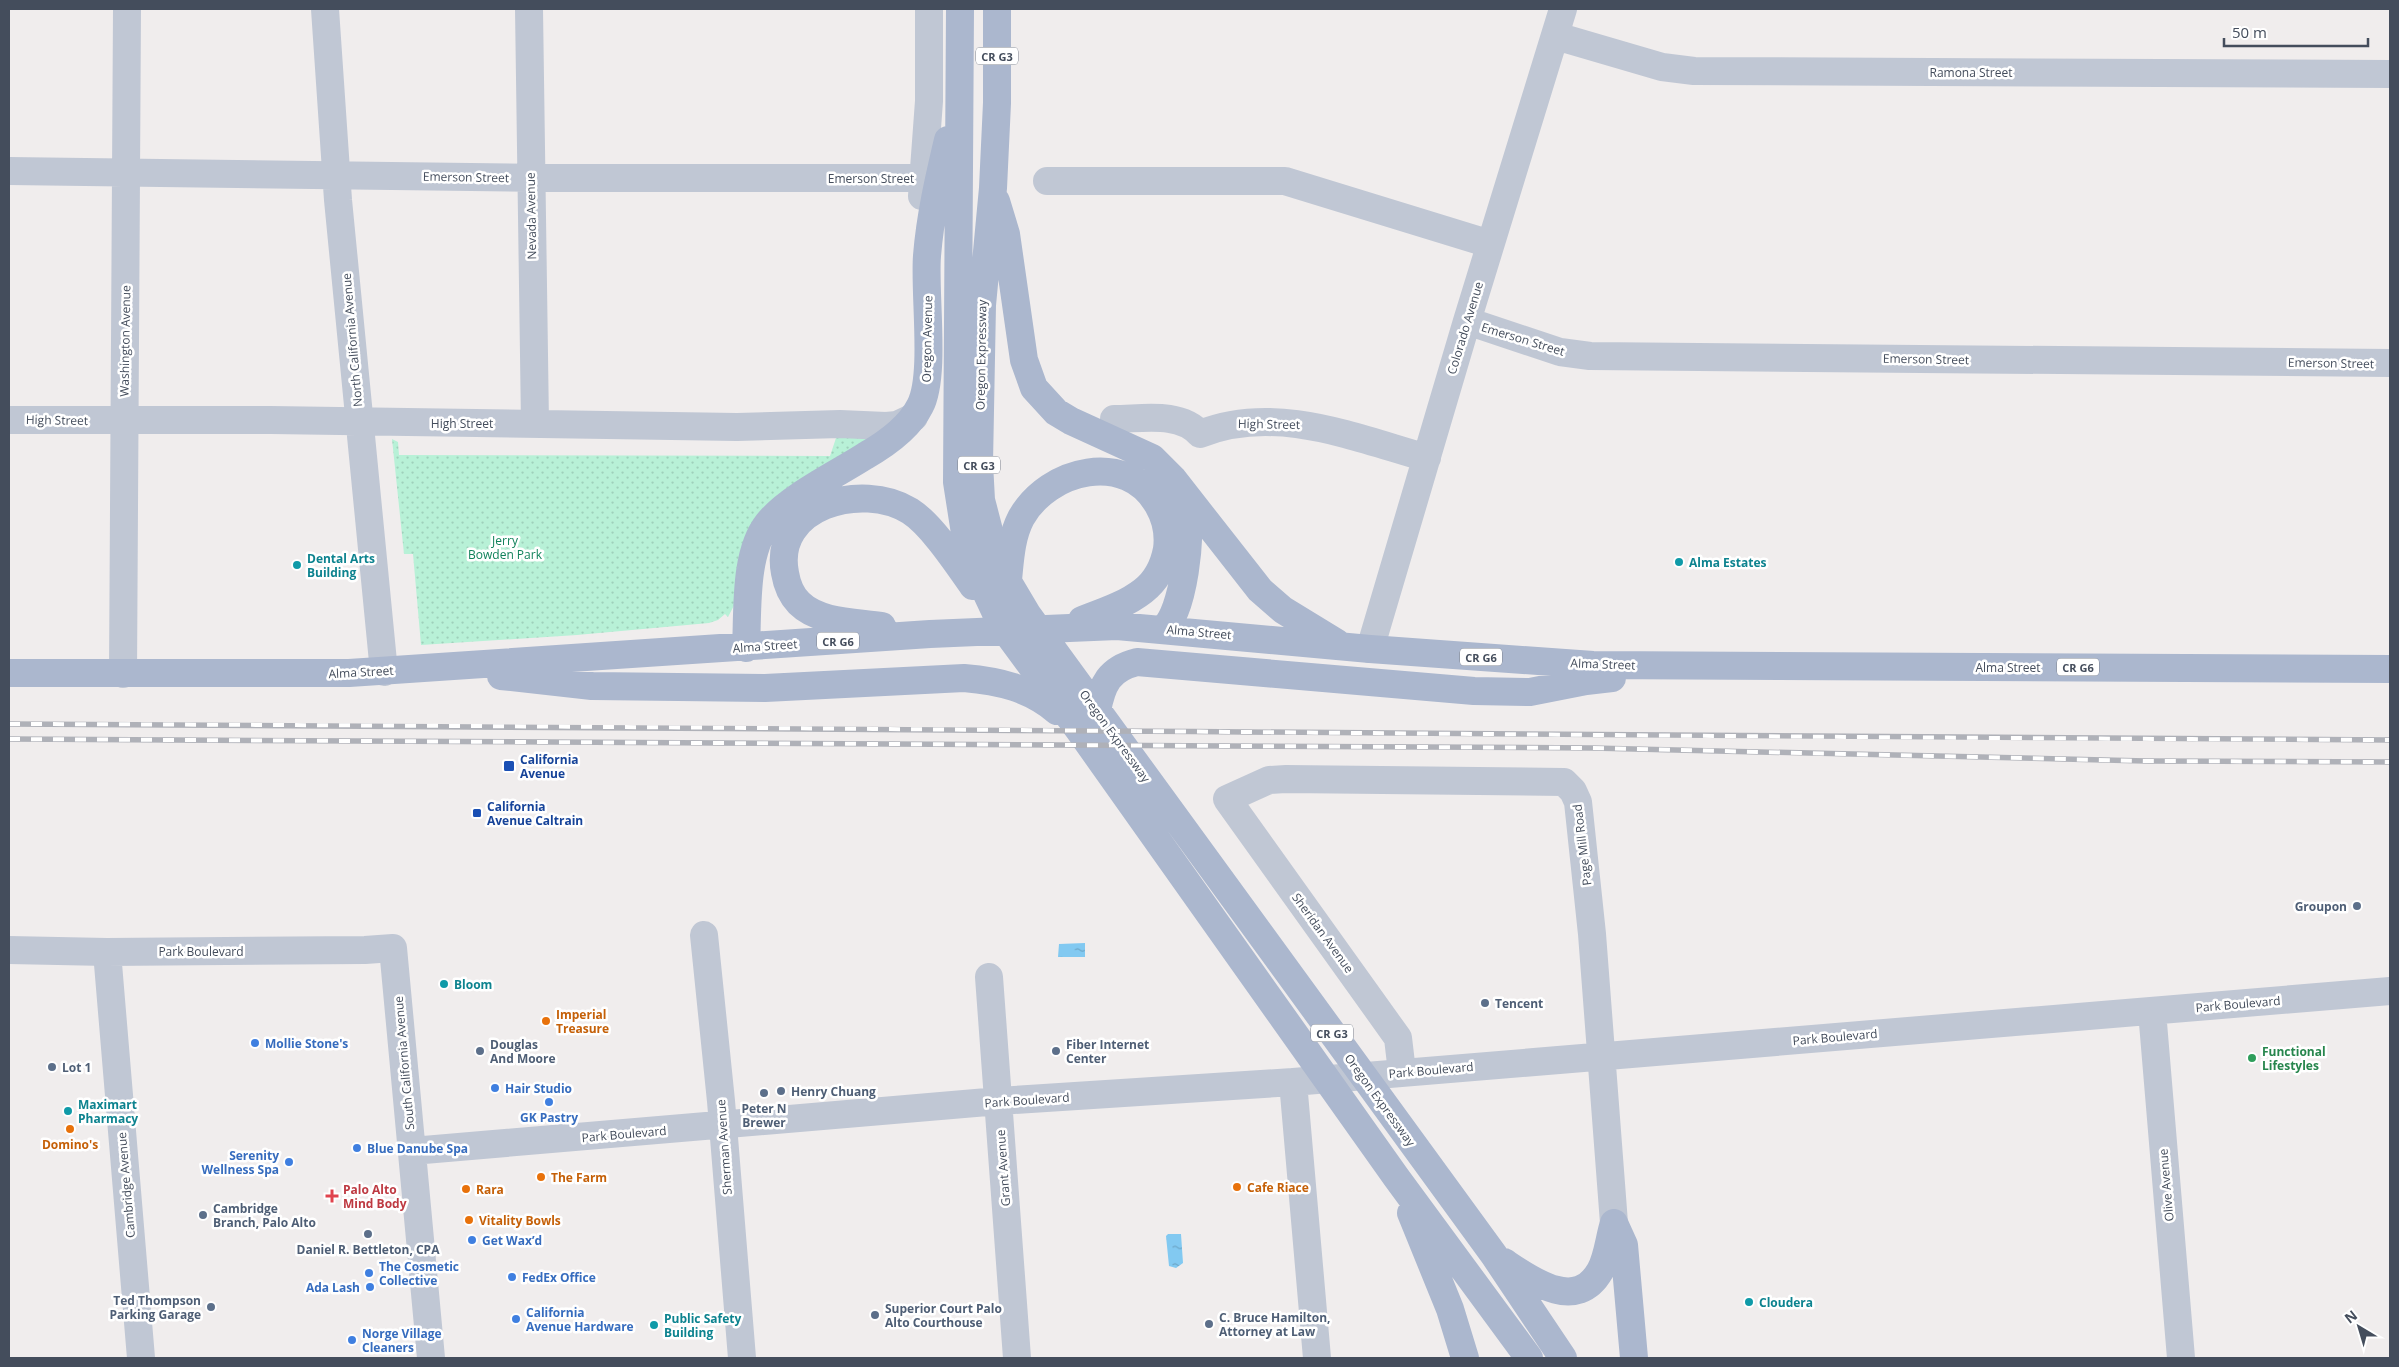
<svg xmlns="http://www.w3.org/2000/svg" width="2399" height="1367" viewBox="0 0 2399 1367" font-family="'Open Sans',sans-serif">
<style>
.park{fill:url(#park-dots)}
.water{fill:url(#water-ripples)}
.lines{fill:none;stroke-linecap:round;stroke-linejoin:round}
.minor{stroke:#c0c7d4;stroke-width:28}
.major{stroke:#abb7ce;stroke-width:28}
.rail-casing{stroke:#afb1b8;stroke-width:5.5}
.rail{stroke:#fff;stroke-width:4;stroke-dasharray:11;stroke-linecap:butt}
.culture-dot{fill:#0f9aa8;stroke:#fff;stroke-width:2}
.transit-dot{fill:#1a4fb4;stroke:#fff;stroke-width:2}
.service-dot{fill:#5c6f8a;stroke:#fff;stroke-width:2}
.food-dot{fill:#e8710a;stroke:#fff;stroke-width:2}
.shop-dot{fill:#3f7fe0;stroke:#fff;stroke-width:2}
.leisure-dot{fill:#2e9e5b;stroke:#fff;stroke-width:2}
.health-dot{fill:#e0444e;stroke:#fff;stroke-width:2}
.labels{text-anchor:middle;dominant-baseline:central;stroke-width:5;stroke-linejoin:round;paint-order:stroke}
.shield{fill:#fff;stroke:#7c828d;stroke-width:1}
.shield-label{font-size:11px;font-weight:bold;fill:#444d5c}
.street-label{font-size:12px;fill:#444d5c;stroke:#fff}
.park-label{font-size:12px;fill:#11825b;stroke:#fff}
.culture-label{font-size:12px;font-weight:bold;fill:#0d838f;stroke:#fff;text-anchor:start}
.transit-label{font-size:12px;font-weight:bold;fill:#164399;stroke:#fff;text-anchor:start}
.service-label{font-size:12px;font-weight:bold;fill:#4e5e75;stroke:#fff;text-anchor:start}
.food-label{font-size:12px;font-weight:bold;fill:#c56008;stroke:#fff;text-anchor:start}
.shop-label{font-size:12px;font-weight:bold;fill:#366cbe;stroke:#fff;text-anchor:start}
.leisure-label{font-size:12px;font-weight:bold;fill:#27864d;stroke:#fff;text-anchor:start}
.health-label{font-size:12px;font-weight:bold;fill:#be3a42;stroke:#fff;text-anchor:start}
</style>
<defs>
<pattern id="park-dots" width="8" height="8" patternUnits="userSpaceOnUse" patternTransform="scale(1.25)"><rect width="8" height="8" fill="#b8f1d7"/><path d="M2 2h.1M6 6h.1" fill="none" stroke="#9fd0bb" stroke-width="1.8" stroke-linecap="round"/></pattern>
<pattern id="water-ripples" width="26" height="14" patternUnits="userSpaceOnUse" patternTransform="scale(1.25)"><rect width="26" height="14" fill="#82c9f1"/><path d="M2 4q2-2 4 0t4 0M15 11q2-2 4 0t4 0" fill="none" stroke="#6ca5c6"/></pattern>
</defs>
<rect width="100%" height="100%" fill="#f0eded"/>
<!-- park -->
<path class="park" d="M840 434 872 440 793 493 728 617 725 614 718 620 709 623 577 635 421 645 413 554H404L392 439 398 442 399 455 830 456 837 435Z"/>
<!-- water -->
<path class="water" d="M1085 943V957H1058L1059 944Z
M1168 1234H1181L1183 1263 1176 1268 1169 1266 1166 1236Z"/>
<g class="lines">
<!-- minor -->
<path class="minor" d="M325 9 338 200 384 672
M529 9 535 424
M1556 36 1662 67 1694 71 2390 74
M9 171 548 178H922
M1047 181H1285L1490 244
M922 196 929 101V9
M1467 321 1560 352 1590 356 2390 363
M1114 419C1142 419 1180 411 1200 434 1275 404 1353 437 1427 458
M9 420H271L737 427 840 424 886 426 897 425 914 417
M1370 649 1467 321 1563 9
M123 674 127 9
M704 935 721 1101 742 1358
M9 950 107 952 365 950 393 948 431 1358
M107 952 141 1358
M989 977 1017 1358
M2152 1011 2181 1358
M1402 1072 1398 1038 1227 799 1269 780 1286 779 1564 782 1573 791 1578 802 1592 934 1614 1223
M1293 1082 1317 1358
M412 1151 999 1101 1293 1082 2390 991"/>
<!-- major -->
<path class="major" d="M960 9 957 482 967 546 974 566 1002 626 1079 730 1396 1177 1529 1358
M997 9V103L993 188 982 305 979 463 981 500 995 554 1008 582 1027 614 1494 1255 1563 1358
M996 201 1006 234 1024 360 1034 388 1056 412 1071 421 1152 458 1173 479 1260 590 1283 610 1337 643
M1008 580C1010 560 1011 537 1021 518 1048 469 1127 450 1158 505 1166 519 1169 534 1167 549 1164 565 1156 581 1143 591 1125 605 1103 612 1082 620
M882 626C856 622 819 623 799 603 791 595 787 585 785 573 772 506 862 481 910 511 932 525 958 565 973 586
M1163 629C1184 613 1192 533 1187 507 1186 503 1183 497 1181 493
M746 648C748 610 744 553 768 523 789 497 837 474 865 456 886 444 909 428 920 406 936 376 924 293 927 256 930 217 939 178 948 140
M9 673H349L930 634 1117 626 1370 649 1593 665 2390 669
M501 676 592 686 765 688 964 678C999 681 1030 688 1057 711
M1097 711C1102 684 1109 669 1137 662L1474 691 1530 692 1586 681 1612 678
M1411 1213 1450 1309 1465 1358
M1614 1223 1624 1245 1634 1358
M1504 1262C1531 1280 1576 1313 1600 1271 1608 1257 1609 1238 1614 1223"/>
<!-- rail casing -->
<g class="rail-casing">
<path id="rail" d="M9 724C803 726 1596 737 2390 740
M9 739 1592 748 2146 761 2390 762"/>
</g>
<!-- rail -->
<use href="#rail" class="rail"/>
</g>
<!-- markers -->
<g class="culture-dot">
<circle cx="1679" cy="562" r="5"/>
<circle cx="297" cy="565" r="5"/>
<circle cx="444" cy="984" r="5"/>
<circle cx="68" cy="1111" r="5"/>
<circle cx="1749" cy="1302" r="5"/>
<circle cx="654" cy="1325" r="5"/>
</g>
<g class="transit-dot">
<rect x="503" y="760" width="12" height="12" rx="2.5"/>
<rect x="472" y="808" width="10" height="10" rx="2.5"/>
</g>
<g class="service-dot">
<circle cx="2357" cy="906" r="5"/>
<circle cx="1485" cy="1003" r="5"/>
<circle cx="480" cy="1051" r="5"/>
<circle cx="1056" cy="1051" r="5"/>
<circle cx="52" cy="1067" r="5"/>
<circle cx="781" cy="1091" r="5"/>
<circle cx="764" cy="1093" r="5"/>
<circle cx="203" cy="1215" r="5"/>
<circle cx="368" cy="1234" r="5"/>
<circle cx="211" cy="1307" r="5"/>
<circle cx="875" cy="1315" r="5"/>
<circle cx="1209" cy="1324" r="5"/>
</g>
<g class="food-dot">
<circle cx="546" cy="1021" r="5"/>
<circle cx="70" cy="1129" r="5"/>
<circle cx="541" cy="1177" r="5"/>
<circle cx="1237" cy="1187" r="5"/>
<circle cx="466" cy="1189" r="5"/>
<circle cx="469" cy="1220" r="5"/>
</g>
<g class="shop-dot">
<circle cx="255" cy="1043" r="5"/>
<circle cx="495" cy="1088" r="5"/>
<circle cx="549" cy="1102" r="5"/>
<circle cx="357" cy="1148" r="5"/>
<circle cx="289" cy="1162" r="5"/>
<circle cx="472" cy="1240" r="5"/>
<circle cx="369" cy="1273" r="5"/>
<circle cx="512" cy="1277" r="5"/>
<circle cx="370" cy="1287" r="5"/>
<circle cx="516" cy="1319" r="5"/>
<circle cx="352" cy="1340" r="5"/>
</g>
<circle class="leisure-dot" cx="2252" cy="1058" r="5"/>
<path class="health-dot" d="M329.5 1188.5h5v5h5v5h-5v5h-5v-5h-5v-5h5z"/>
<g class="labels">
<!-- shield labels -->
<g class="shield">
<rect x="976" y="47.5" width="42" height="17" rx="4"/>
<rect x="958" y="456.5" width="42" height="17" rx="4"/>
<rect x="817" y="632.5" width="42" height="17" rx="4"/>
<rect x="1460" y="648.5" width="42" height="17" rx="4"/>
<rect x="2057" y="658.5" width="42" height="17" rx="4"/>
<rect x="1311" y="1024.5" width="42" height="17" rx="4"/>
</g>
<g class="shield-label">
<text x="997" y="56">CR G3</text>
<text x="979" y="465">CR G3</text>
<text x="838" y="641">CR G6</text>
<text x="1481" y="657">CR G6</text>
<text x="2078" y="667">CR G6</text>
<text x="1332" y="1033">CR G3</text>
</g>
<!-- street labels -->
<g class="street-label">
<text x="1971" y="72">Ramona Street</text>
<text transform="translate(466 177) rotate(1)">Emerson Street</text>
<text x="871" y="178">Emerson Street</text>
<text transform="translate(531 216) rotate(-91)">Nevada Avenue</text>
<text transform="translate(1465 328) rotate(-73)">Colorado Avenue</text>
<text transform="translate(927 339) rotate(-89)">Oregon Avenue</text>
<text transform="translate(1523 339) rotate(17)">Emerson Street</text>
<text transform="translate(352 340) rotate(-95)">North California Avenue</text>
<text transform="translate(125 341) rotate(-89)">Washington Avenue</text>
<text transform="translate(981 355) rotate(-89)">Oregon Expressway</text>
<text transform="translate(1926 359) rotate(1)">Emerson Street</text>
<text transform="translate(2331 363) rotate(1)">Emerson Street</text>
<text transform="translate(57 420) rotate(1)">High Street</text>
<text x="462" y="423">High Street</text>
<text transform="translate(1269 424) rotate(1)">High Street</text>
<text transform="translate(1199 632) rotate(5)">Alma Street</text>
<text transform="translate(765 646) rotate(-4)">Alma Street</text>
<text transform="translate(1603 664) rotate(2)">Alma Street</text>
<text x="2008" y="667">Alma Street</text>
<text transform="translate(361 672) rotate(-3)">Alma Street</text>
<text transform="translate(1115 736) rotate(54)">Oregon Expressway</text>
<text transform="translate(1582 845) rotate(-97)">Page Mill Road</text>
<text transform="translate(1323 933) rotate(54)">Sheridan Avenue</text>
<text x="201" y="951">Park Boulevard</text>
<text transform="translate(2238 1004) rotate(-5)">Park Boulevard</text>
<text transform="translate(1835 1037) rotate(-5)">Park Boulevard</text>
<text transform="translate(404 1063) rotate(-95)">South California Avenue</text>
<text transform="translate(1431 1070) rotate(-5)">Park Boulevard</text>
<text transform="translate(1027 1100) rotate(-4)">Park Boulevard</text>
<text transform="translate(1380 1100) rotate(54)">Oregon Expressway</text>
<text transform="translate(624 1134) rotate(-5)">Park Boulevard</text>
<text transform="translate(724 1147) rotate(-94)">Sherman Avenue</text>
<text transform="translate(1003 1168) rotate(-94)">Grant Avenue</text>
<text transform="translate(126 1185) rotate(-95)">Cambridge Avenue</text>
<text transform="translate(2166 1185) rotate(-95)">Olive Avenue</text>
</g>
<!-- park labels -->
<g class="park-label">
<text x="505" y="540">Jerry<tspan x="505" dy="14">Bowden Park</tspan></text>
</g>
<!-- culture labels -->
<g class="culture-label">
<text x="307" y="558">Dental Arts<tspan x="307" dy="14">Building</tspan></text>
<text x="1689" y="562">Alma Estates</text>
<text x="454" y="984">Bloom</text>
<text x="78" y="1104">Maximart<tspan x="78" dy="14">Pharmacy</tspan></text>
<text x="1759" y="1302">Cloudera</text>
<text x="664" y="1318">Public Safety<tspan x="664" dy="14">Building</tspan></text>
</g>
<!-- transit labels -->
<g class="transit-label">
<text x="520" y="759">California<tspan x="520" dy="14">Avenue</tspan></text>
<text x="487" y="806">California<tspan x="487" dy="14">Avenue Caltrain</tspan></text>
</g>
<!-- service labels -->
<g class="service-label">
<text x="2347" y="906" text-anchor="end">Groupon</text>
<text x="1495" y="1003">Tencent</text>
<text x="490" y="1044">Douglas<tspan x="490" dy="14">And Moore</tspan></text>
<text x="1066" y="1044">Fiber Internet<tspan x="1066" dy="14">Center</tspan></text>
<text x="62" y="1067">Lot 1</text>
<text x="791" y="1091">Henry Chuang</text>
<text x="764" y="1108" text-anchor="middle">Peter N<tspan x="764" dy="14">Brewer</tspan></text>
<text x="213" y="1208">Cambridge<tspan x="213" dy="14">Branch, Palo Alto</tspan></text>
<text x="368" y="1249" text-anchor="middle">Daniel R. Bettleton, CPA</text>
<text x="201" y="1300" text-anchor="end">Ted Thompson<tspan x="201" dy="14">Parking Garage</tspan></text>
<text x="885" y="1308">Superior Court Palo<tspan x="885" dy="14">Alto Courthouse</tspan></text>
<text x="1219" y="1317">C. Bruce Hamilton,<tspan x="1219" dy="14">Attorney at Law</tspan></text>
</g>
<!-- food labels -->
<g class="food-label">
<text x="556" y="1014">Imperial<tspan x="556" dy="14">Treasure</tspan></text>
<text x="70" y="1144" text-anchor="middle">Domino's</text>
<text x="551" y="1177">The Farm</text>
<text x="1247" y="1187">Cafe Riace</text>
<text x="476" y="1189">Rara</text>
<text x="479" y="1220">Vitality Bowls</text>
</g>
<!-- shop labels -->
<g class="shop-label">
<text x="265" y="1043">Mollie Stone's</text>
<text x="505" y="1088">Hair Studio</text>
<text x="549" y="1117" text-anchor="middle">GK Pastry</text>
<text x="367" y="1148">Blue Danube Spa</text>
<text x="279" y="1155" text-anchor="end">Serenity<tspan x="279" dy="14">Wellness Spa</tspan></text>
<text x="482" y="1240">Get Wax’d</text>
<text x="379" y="1266">The Cosmetic<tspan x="379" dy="14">Collective</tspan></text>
<text x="522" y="1277">FedEx Office</text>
<text x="360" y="1287" text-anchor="end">Ada Lash</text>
<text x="526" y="1312">California<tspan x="526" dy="14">Avenue Hardware</tspan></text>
<text x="362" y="1333">Norge Village<tspan x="362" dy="14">Cleaners</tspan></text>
</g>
<!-- leisure labels -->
<g class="leisure-label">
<text x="2262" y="1051">Functional<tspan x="2262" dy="14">Lifestyles</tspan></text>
</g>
<!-- health labels -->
<g class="health-label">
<text x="343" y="1189">Palo Alto<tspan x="343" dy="14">Mind Body</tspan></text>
</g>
</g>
<!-- border -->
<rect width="2399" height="1367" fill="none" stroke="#444d5c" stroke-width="20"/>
<!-- north arrow -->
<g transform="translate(2359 1327) rotate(322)" stroke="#ffffff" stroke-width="4" paint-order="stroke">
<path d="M0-4L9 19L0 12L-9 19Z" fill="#444d5c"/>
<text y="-8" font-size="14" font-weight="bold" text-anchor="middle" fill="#444d5c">N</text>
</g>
<!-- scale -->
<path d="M2224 38v8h144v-8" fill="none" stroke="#444d5c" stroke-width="2.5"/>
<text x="2232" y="38" font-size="15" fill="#444d5c" stroke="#ffffff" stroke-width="4" paint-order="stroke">50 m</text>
</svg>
